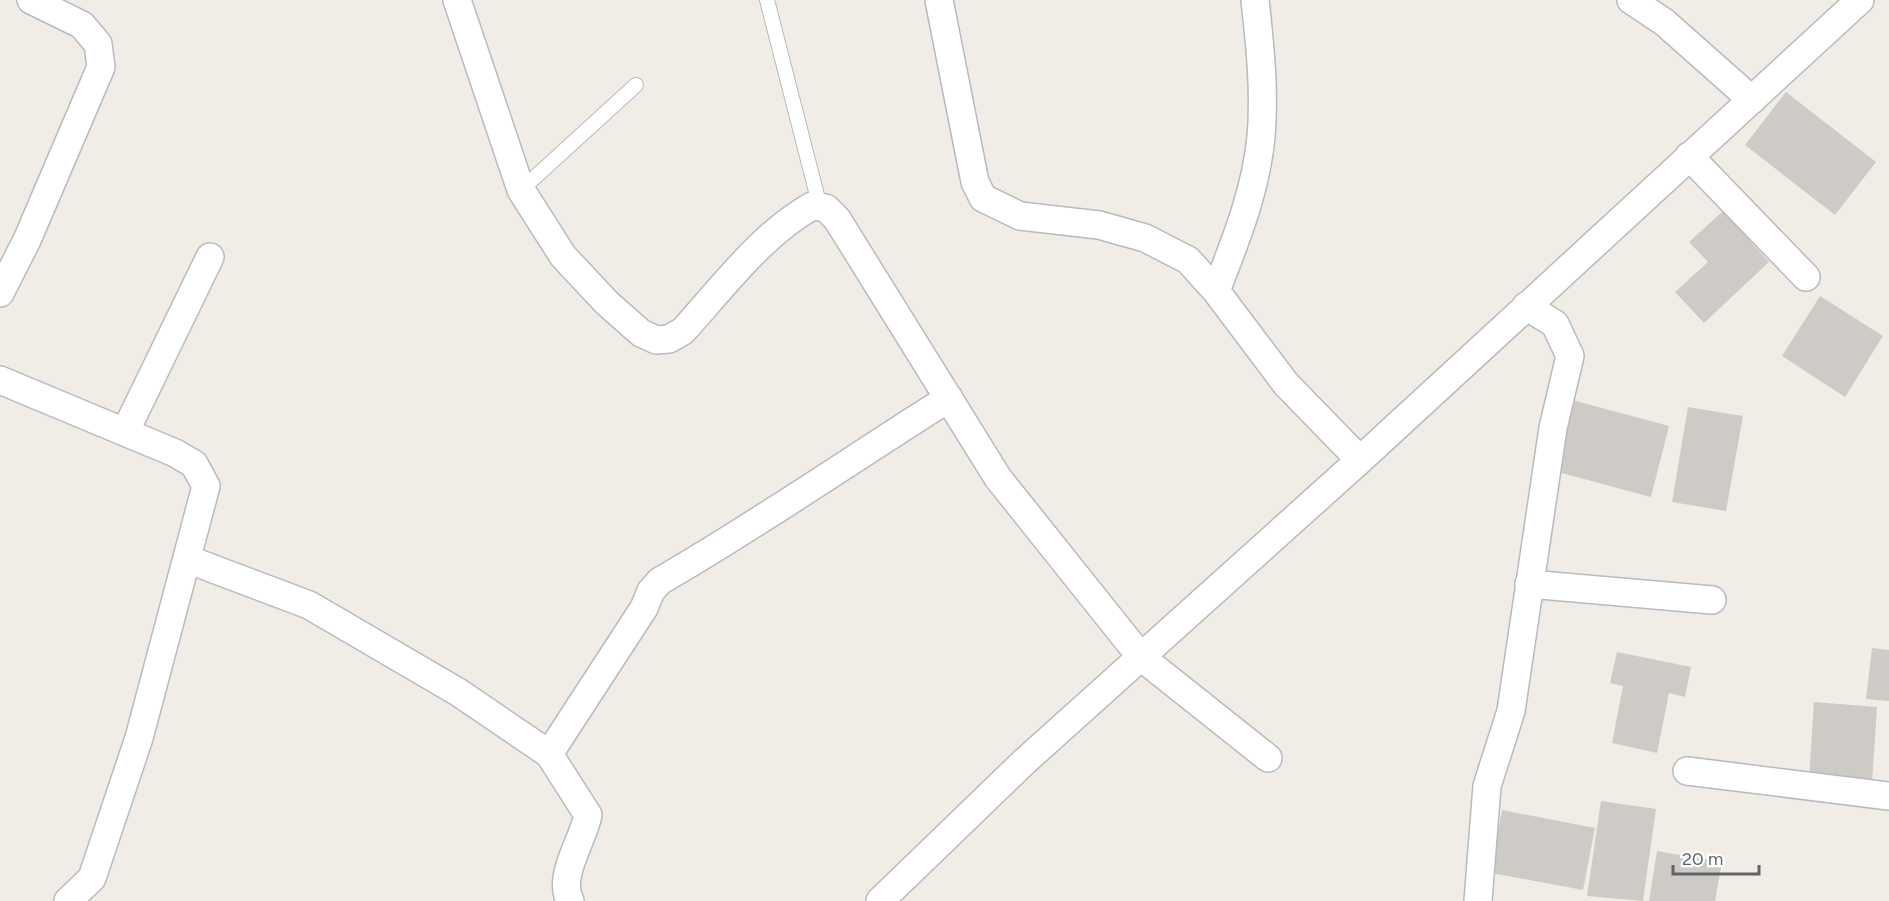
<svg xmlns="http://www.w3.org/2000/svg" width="1889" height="901" viewBox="0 0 1889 901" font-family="Figtree,sans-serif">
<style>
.building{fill:#cecac5}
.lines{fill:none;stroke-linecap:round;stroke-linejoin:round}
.lane-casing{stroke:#b7babe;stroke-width:16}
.street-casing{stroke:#b7babe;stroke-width:30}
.lane{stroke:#fff;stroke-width:14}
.street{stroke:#fff;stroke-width:27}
</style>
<rect width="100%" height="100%" fill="#f1ede6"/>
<!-- building -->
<path class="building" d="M1786 92 1876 162 1835 215 1745 145Z
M1723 211 1769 262 1704 323 1675 292 1708 262 1689 242Z
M1820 296 1883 336 1845 397 1782 356Z
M1572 400 1669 426 1651 497 1554 471Z
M1688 407 1743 416 1726 511 1672 502Z
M1872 648 1889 650V701L1866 699Z
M1617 652 1691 667 1685 697 1669 693 1657 753 1612 743 1623 686 1610 683Z
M1814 702 1877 707 1872 783 1809 778Z
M1601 801 1656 809 1643 901 1587 896Z
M1502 810 1595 828 1583 890 1491 873Z
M1657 851 1722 862 1715 901H1649Z"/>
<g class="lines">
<!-- lane casing -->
<g class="lane-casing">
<path id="lane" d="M767 0 820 207
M521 190 636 85"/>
</g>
<!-- street casing -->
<g class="street-casing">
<path id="street" d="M457 0 521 190 563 256 607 303 641 333 656 340 669 339 683 331C722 288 761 235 812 206L826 208 837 219 998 478 1141 657 1268 758
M939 0 975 182 983 198 1020 216 1099 225 1145 238 1188 260 1216 291 1286 384 1360 460
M1631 0 1664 22 1752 100
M1689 156 1806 277
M1216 291C1235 242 1256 191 1261 137 1265 92 1260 45 1255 0
M0 293 27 240 101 67 98 44 82 25 31 0
M0 380 175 453 194 464 206 486 139 738 92 878 68 901
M126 430 210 257
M187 559 309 605 458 692 549 754 588 815C583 841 557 876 570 901
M1529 584 1712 600
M549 754 644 608 651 591 660 581C759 524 852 459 949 398
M1687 771 1889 796
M880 901 1025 761 1360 460 1860 0
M1478 901 1487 786 1511 711 1553 428 1570 356 1555 324 1526 306"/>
</g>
<!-- lane -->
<use href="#lane" class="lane"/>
<!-- street -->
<use href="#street" class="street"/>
</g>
<!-- scale -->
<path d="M1673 865v9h86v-9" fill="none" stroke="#5e6468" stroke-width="3"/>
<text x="1682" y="865" font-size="18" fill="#5e6468" stroke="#ffffff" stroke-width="4.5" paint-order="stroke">20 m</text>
</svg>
